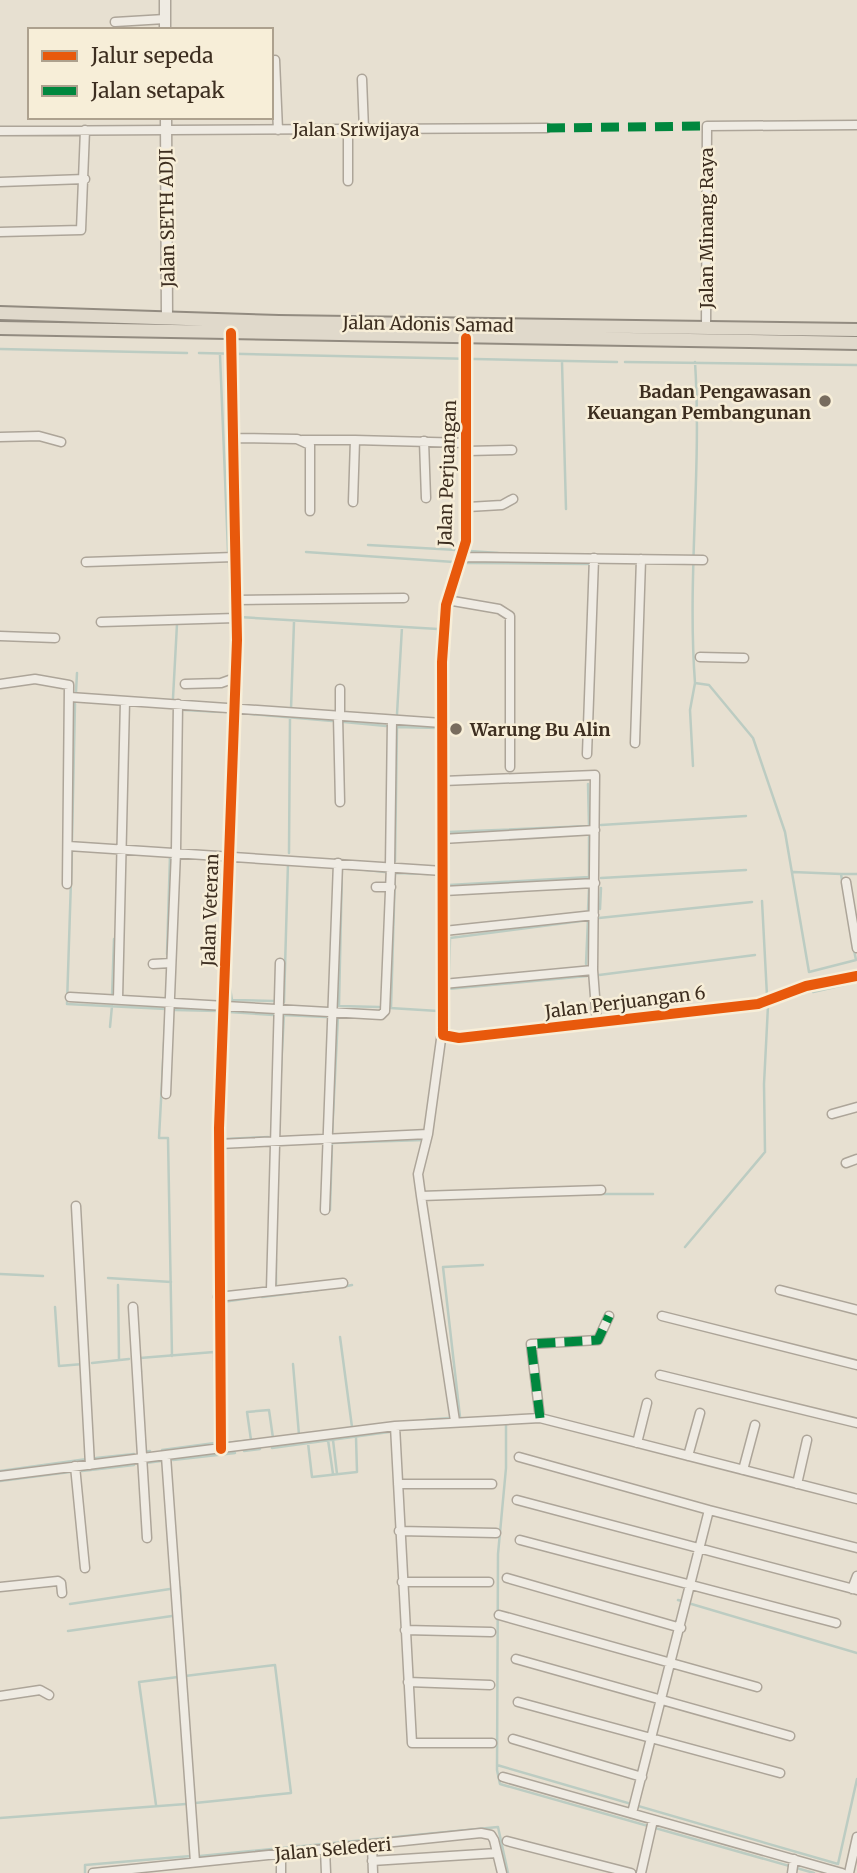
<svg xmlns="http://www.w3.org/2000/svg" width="857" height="1873" viewBox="0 0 857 1873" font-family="Merriweather,serif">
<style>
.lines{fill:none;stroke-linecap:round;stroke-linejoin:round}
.stream{stroke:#bcccc2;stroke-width:2.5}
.minor-casing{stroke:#ada599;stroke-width:11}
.tertiary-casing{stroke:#ada599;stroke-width:13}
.trunk-casing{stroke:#928b80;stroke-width:16}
.minor{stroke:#efebe3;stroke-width:8}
.tertiary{stroke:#efebe3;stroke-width:10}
.trunk{stroke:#e0d9cb;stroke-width:12}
.quiet{stroke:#00873e;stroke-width:9;stroke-dasharray:18 9;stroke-linecap:butt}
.cycleway-casing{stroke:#f7eed8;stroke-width:15}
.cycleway{stroke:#e8590c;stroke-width:10}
.poi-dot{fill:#786c5e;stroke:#f7eed8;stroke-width:2.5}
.labels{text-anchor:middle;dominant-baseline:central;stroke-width:5;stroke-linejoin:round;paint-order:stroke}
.street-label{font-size:18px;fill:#3d2e20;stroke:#f7eed8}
.poi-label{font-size:18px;font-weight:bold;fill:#3d2e20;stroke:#f7eed8;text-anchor:end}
</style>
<rect width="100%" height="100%" fill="#e7e0d1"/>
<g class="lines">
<!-- stream -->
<path class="stream" d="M0 349 187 353
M199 353 617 362
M220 355 228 551
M562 362 566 509
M625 362 857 365
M695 362C702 469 687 576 695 683L709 685 753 738 785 832 809 972 856 960 854 950
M368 545 457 550
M470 551 498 553
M306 552 454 562
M229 563 231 615
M467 563 588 564
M239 617 438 629V661
M76 692 77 673
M173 698 177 624
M291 709 294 622
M184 710 221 712
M240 713 332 721
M397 714 402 627
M438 717V685
M344 722 386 726
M396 727 438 728
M693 766 690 710 695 683
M588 784 589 826
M601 825 746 816
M449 832 589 826
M72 840 75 704
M72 849 67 1004 166 1009
M289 853 290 716
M395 861 397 726
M438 865V728
M357 869 385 872
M793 872 841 874
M396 873 428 874
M589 878V837
M601 878 746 870
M449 885 589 877
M845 899 841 874H857
M762 901 767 996
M600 909 601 888
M588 910 589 889
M599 918 752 902
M167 954 170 856
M586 964 588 919
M599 975 755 955
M449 977 450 938 589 920
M230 988 232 1000 274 1001
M448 989 587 976
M813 992 857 982
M112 996 114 939
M284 1002 288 863
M339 1005 342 868
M339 1006 379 1007
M390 1008 438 1011V873
M391 1008 395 872
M175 1010 218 1011
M229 1012 273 1015
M283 1015 326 1017
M165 1025 159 1138H168L172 1356
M609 1026 750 1010 802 994
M110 1027 112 1006
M280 1088 284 1014
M332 1136 338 1016
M224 1139 268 1137
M214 1140 218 1011
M332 1143 424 1140
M598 1194H653
M223 1196 224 1150
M330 1210 332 1143
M685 1247 765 1152 764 1084 768 1006
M276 1259V1284
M0 1274 43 1276
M108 1278 171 1282
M118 1285 119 1360
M342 1287 352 1285
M262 1297 318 1290
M223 1302 250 1298
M55 1307 59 1366 83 1364
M340 1337 352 1427
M140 1358 214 1352 215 1443 162 1450
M140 1358 141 1372
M92 1363 129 1359
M293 1364 299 1435
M426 1420 460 1417 443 1267 483 1265
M506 1422V1468L498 1554 497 1770 500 1784 814 1873
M225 1440V1443L254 1440
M251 1440 247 1412 269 1410 273 1438
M328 1440 333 1474
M333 1440 337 1474
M308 1443 312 1477 357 1472 356 1437
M272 1448 389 1432
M244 1451 260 1449
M143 1452 150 1451
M96 1458 134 1454
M173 1460 235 1453
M146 1463 161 1461
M0 1471 87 1459
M82 1471 134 1465
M0 1481 70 1472
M180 1587 181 1615
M678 1600 857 1653
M70 1604 170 1589
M68 1631 172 1616
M185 1676 275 1665 291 1793 195 1803
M497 1765 838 1864 857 1779
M156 1805 139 1682 178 1677
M0 1818 186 1804
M200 1856 498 1827 508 1873
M85 1873V1865L191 1856"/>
<!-- minor casing -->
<g class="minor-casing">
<path id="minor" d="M115 22 165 19
M275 60 278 130
M362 79 364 130
M348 130V181
M0 131 547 128
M0 182 85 179
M0 232 81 230 85 130
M706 329 707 126 857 125
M466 338V541L446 605 442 662 443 1035 459 1038 758 1004 806 986 857 976
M0 437 39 436 61 442
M232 438 297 439 310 445V511
M302 440H355
M424 441 426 498
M467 451 512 450
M353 502 355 440 467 443
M468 507 502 505 513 499
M462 557 703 560
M86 562 234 557
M236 600 404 598
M447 600 499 609 510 616V767
M101 622 236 618
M0 636 55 638
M700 657 744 658
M0 684 35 679 69 685 67 884
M185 684 221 683 235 678
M340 689V716
M70 697 442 723
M338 716 340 802
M635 743 641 559
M587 754 594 558
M443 781 595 775 593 970 597 1023
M442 839 595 830
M68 846 443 871
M390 867 392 720
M846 882 857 948
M376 887H391
M444 891 595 883
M444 931 594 915
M153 964 171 963
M443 984 593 970
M70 997 381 1015 385 1011 391 867
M118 999 125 701
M442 1032 428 1134 418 1174 421 1196 601 1190
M166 1094 176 851 178 704
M832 1114 857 1107
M219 1144 428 1134
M846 1163 857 1159
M421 1196 455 1421
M76 1206 90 1465
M325 1210 338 863
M271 1290 280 963
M780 1290 857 1310
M218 1297 343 1283
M133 1307 147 1538
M662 1316 857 1365
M660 1375 857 1423
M540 1418 531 1344 598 1340 609 1316
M637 1443 647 1403
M221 1449 219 1128 237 640 231 333
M166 1456 195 1862
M688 1456 700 1413
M519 1457 709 1510 632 1813
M75 1466 85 1568
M743 1470 755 1425
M0 1476 395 1426
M398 1484H492
M797 1484 807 1440
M517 1500 857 1590
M709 1510 857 1548
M399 1531 496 1533
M520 1540 836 1623
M507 1578 681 1628
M402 1582H489
M0 1587 58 1581 61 1583 62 1593
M852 1589 857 1576
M499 1615 757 1687
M405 1630 491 1632
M516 1659 790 1736
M408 1682 490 1685
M0 1696 40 1690 49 1695
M518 1702 780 1773
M513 1739 642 1777
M492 1743H412L395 1426 540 1418 857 1499
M503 1777 842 1873
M507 1841 631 1873
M372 1846 373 1873
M325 1849 326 1873
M281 1853V1873
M372 1861 497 1853
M93 1873 481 1833 491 1835 494 1840 502 1873
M641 1873 653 1820
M792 1873 794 1859
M849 1873 857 1837"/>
</g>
<!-- tertiary casing -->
<g class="tertiary-casing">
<path id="tertiary" d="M165 0V30
M166 117 167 319"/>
</g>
<!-- trunk casing -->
<g class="trunk-casing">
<path id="trunk" d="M0 313 279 322 857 330
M0 328 857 343"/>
</g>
<!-- minor -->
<use href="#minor" class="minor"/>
<!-- tertiary -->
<use href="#tertiary" class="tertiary"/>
<!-- trunk -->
<use href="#trunk" class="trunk"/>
<!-- quiet -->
<path class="quiet" d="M547 128 707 126
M540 1418 531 1344 598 1340 609 1316"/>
<!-- cycleway casing -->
<g class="cycleway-casing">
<path id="cycleway" d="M466 338V541L446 605 442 662 443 1035 459 1038 758 1004 806 986 857 976
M221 1449 219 1128 237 640 231 333"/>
</g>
<!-- cycleway -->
<use href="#cycleway" class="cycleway"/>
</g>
<!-- markers -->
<g class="poi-dot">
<circle cx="825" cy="401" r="7"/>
<circle cx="456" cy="729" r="7"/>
</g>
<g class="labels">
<!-- street labels -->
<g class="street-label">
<text x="356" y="129">Jalan Sriwijaya</text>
<text transform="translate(167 218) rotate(-91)">Jalan SETH ADJI</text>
<text transform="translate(706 228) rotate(-90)">Jalan Minang Raya</text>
<text transform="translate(428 324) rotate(1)">Jalan Adonis Samad</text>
<text transform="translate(447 473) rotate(-88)">Jalan Perjuangan</text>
<text transform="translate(210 910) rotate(-88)">Jalan Veteran</text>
<text transform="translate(625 1002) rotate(-7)">Jalan Perjuangan 6</text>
<text transform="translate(333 1849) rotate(-5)">Jalan Selederi</text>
</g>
<!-- poi labels -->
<g class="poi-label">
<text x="811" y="391">Badan Pengawasan<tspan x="811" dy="21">Keuangan Pembangunan</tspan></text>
<text x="470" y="729" text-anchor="start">Warung Bu Alin</text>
</g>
</g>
<!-- legend -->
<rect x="28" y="28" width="245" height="91" fill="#f7eed8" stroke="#ada18e" stroke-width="2"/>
<rect x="42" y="51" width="35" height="10" fill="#e8590c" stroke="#ada18e" stroke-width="2"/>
<text x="91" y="63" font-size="21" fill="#3d2e20">Jalur sepeda</text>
<rect x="42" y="86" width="35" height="10" fill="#00873e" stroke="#ada18e" stroke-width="2"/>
<text x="91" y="98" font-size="21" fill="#3d2e20">Jalan setapak</text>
</svg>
